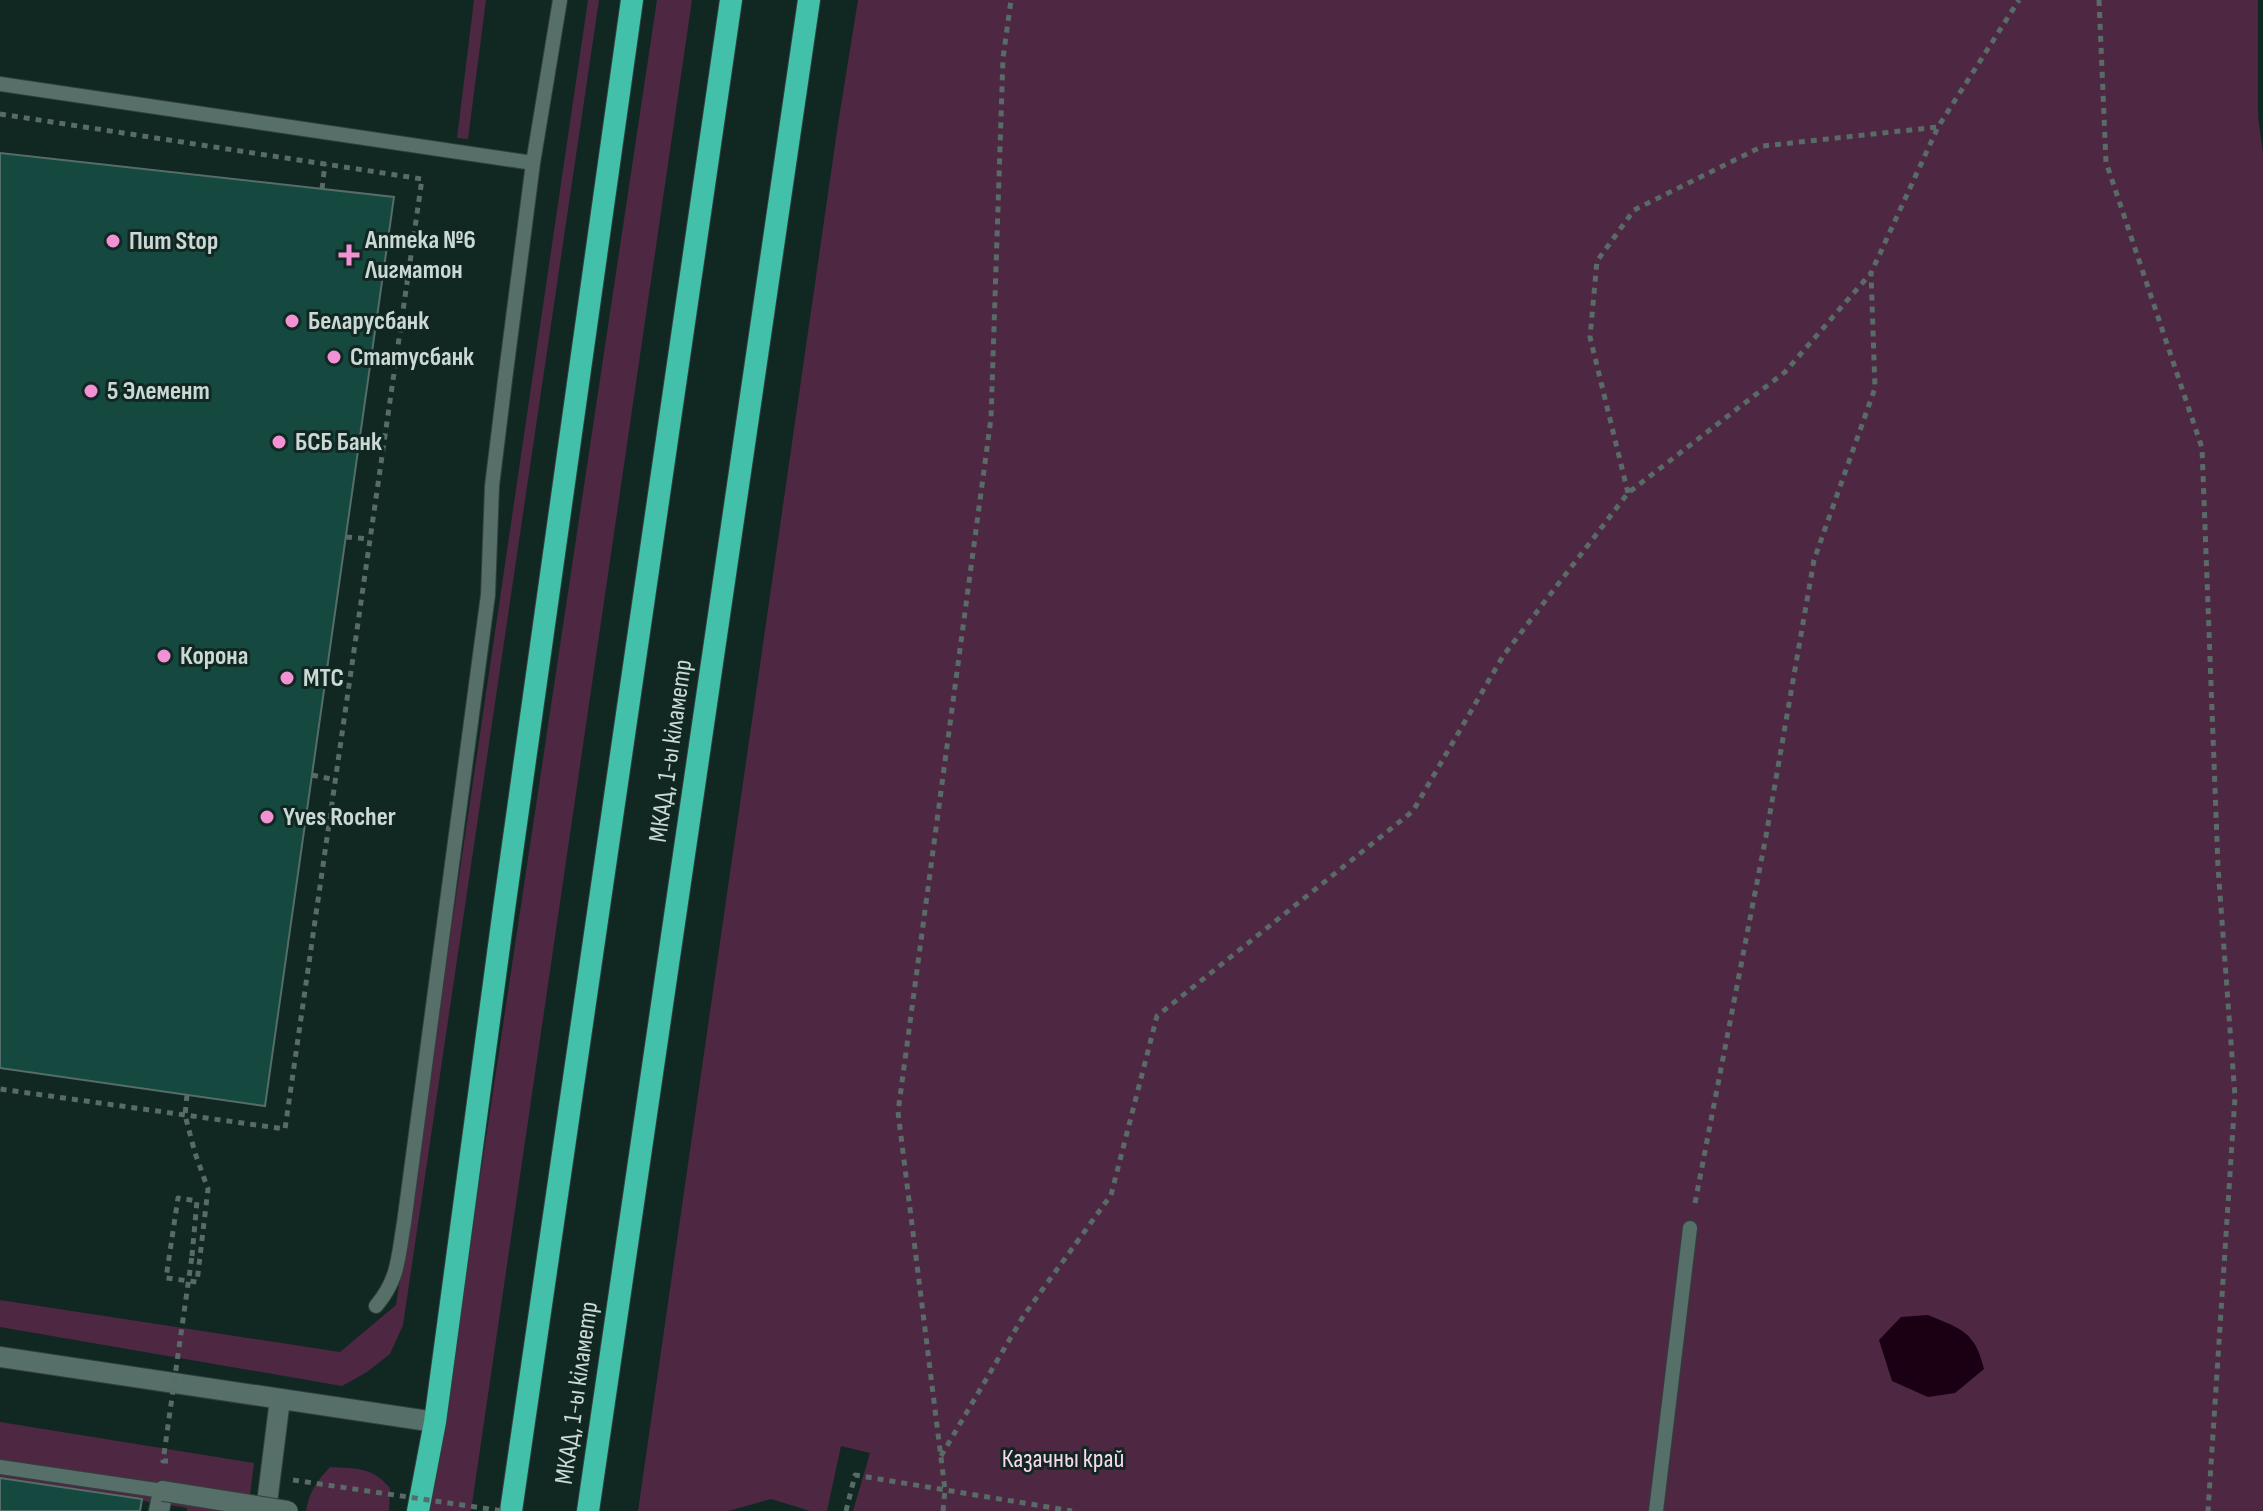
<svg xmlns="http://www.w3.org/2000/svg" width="2263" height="1511" viewBox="0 0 2263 1511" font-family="'Sofia Sans Condensed',sans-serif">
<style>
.green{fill:#4e2843}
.water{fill:#1a0012}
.building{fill:#15483f;stroke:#556d68;stroke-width:2}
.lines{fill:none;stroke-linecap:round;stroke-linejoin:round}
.service-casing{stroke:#31403c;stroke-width:16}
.minor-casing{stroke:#31403c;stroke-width:22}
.trunk-casing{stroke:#31403c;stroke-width:24}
.path{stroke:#586b66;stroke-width:5;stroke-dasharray:6 6;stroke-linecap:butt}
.service{stroke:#566f69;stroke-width:14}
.minor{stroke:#566f69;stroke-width:20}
.trunk{stroke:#42c0aa;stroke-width:22}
.minor-bridge-casing{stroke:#31403c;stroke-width:22;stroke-linecap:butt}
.path-bridge{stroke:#586b66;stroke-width:5;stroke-dasharray:6 6;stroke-linecap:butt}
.minor-bridge{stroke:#566f69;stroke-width:20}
.poi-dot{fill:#f391d5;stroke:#112722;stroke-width:3}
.labels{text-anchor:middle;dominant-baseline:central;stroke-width:6;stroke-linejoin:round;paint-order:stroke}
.poi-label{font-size:26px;font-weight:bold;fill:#cbd8d4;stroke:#112722;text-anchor:start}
.street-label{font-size:26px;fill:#cbd8d4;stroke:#112722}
.park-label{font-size:26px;fill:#fbd7ee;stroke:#112722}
</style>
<rect width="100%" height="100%" fill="#112722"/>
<!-- green -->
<path class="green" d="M474 0H486L468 139 457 138Z
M588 0H599L403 1325 390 1354 367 1372 342 1386 0 1327V1300L340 1352 396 1305Z
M657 0H692L471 1511H430Z
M858 0H2258V117L2263 153V1511H853L870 1453 841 1446 827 1511H810L771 1499 728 1511H638L838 124Z
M0 1422 254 1463 248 1511H187V1508L0 1478Z
M330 1467C357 1469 371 1466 390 1488L389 1511H306C309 1492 317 1481 330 1467Z"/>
<!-- water -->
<path class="water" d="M1928 1315C1961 1329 1975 1331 1984 1369L1955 1393 1928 1397 1892 1381 1879 1340 1901 1317Z"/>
<!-- building -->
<path class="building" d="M0 153 394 197 265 1106 0 1068Z
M0 1478 142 1499 140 1511H0Z"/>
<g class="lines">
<!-- service casing -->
<g class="service-casing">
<path id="service" d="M0 84 533 163
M376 1306C399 1279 398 1257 404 1223L488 595 492 486 505 380 533 163 560 0
M0 1467 163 1491
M1656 1511 1690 1228"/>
</g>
<!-- minor casing -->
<g class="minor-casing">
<path id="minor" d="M0 1357 435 1422
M159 1511 163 1491
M266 1511 280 1399"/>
</g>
<!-- trunk casing -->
<g class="trunk-casing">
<path id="trunk" d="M418 1511 435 1422 504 909 632 0
M511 1511 731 0
M588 1511 809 0"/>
</g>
<!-- path -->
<path class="path" d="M2099 0 2106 162 2202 448 2218 867 2235 1097 2208 1511
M0 114 422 179 285 1129 0 1089
M322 189 325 164
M1628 493 1590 337 1597 261 1634 210 1763 146 1938 127
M346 537 370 539
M312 775 336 780
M187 1095 185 1115 195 1153 208 1189 197 1282 166 1278 178 1198 197 1201 192 1256
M1695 1203 1766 836 1814 560 1875 388 1871 273 1938 127 2019 0
M941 1456 1024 1315 1111 1195 1157 1016 1413 811 1503 656 1628 493 1785 372 1871 273
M846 1511 855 1475 1072 1511
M943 1511 945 1490 898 1112 991 418 1003 58 1011 0"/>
<!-- service -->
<use href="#service" class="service"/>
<!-- minor -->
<use href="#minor" class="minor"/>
<!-- trunk -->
<use href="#trunk" class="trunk"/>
<!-- minor-bridge casing -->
<g class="minor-bridge-casing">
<path id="minor-bridge" d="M163 1491 288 1511"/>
</g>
<!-- path-bridge -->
<path class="path-bridge" d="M168 1461H163L192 1256
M293 1480 503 1511"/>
<!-- minor-bridge -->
<use href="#minor-bridge" class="minor-bridge"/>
</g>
<!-- markers -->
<g class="poi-dot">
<circle cx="113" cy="241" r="8"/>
<path d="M345 243h8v8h8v8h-8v8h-8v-8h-8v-8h8z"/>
<circle cx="292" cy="321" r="8"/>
<circle cx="334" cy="357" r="8"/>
<circle cx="91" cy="391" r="8"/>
<circle cx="279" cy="442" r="8"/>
<circle cx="164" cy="656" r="8"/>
<circle cx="287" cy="678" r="8"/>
<circle cx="267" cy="817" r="8"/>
</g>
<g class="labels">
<!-- poi labels -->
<g class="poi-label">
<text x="365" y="240">Аптека №6<tspan x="365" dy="30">Лигматон</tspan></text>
<text x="129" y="241">Пит Stop</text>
<text x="308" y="321">Беларусбанк</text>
<text x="350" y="357">Статусбанк</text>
<text x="107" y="391">5 Элемент</text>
<text x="295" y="442">БСБ Банк</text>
<text x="180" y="656">Корона</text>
<text x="303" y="678">МТС</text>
<text x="283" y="817">Yves Rocher</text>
</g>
<!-- street labels -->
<g class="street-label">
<text transform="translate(671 751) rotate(-82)">МКАД, 1-ы кіламетр</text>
<text transform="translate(577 1393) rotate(-82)">МКАД, 1-ы кіламетр</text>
</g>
<!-- park labels -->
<g class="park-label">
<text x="1063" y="1459">Казачны край</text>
</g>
</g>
</svg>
